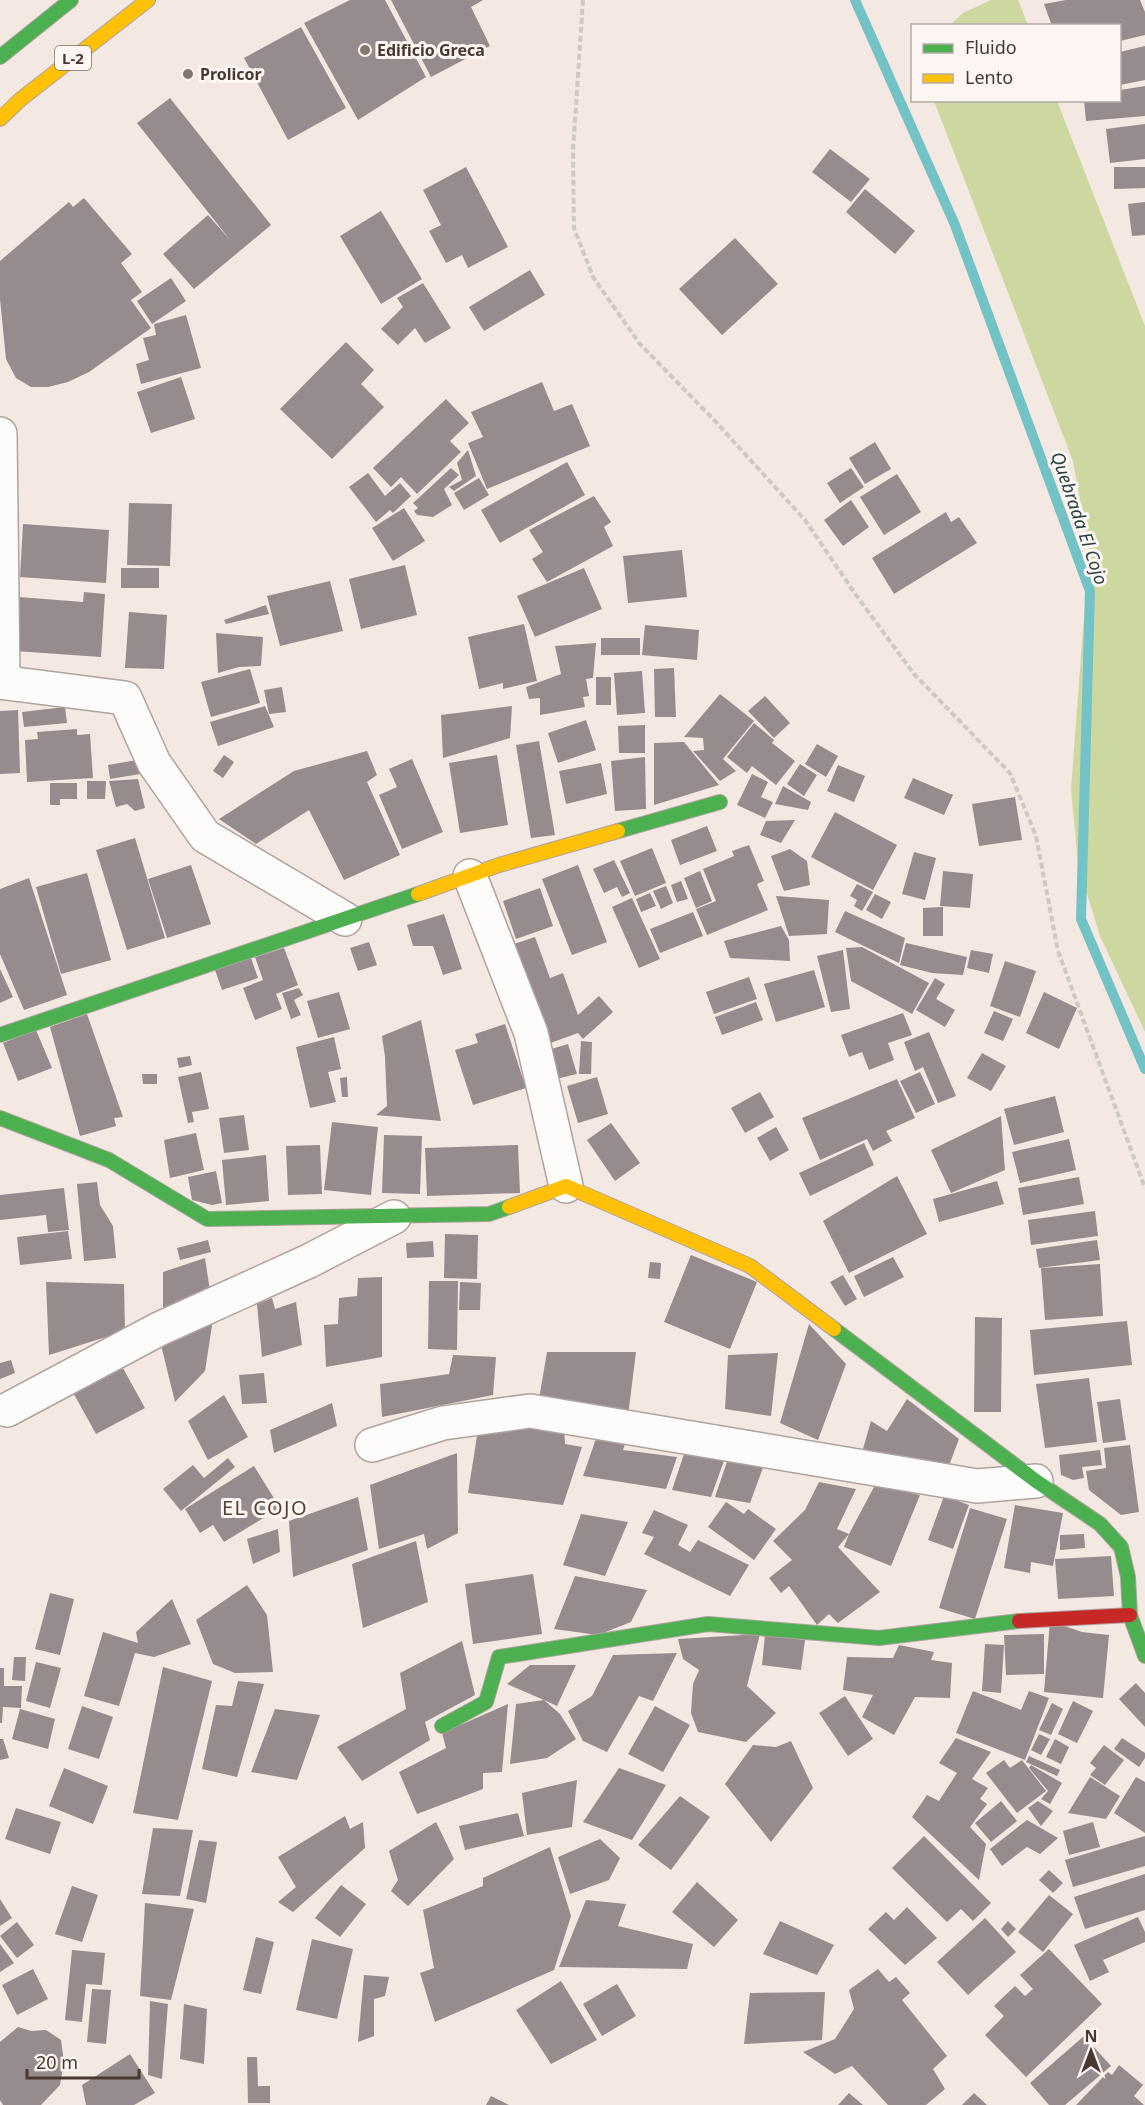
<svg xmlns="http://www.w3.org/2000/svg" width="1145" height="2105" viewBox="0 0 1145 2105" font-family="'Noto Sans',sans-serif">
<style>
.forest{fill:#cdd8a0}
.lines{fill:none;stroke-linecap:round;stroke-linejoin:round}
.stream{stroke:#73c2c6;stroke-width:10}
.building{fill:#968c8d}
.street-casing{stroke:#aea39e;stroke-width:36}
.fast-casing{stroke:#aea39e;stroke-width:16}
.slow-casing{stroke:#aea39e;stroke-width:16}
.jam-casing{stroke:#aea39e;stroke-width:16}
.path{stroke:#cec9c7;stroke-width:4;stroke-dasharray:6 3;stroke-linecap:butt}
.street{stroke:#fdfcfb;stroke-width:33}
.fast{stroke:#4caf50;stroke-width:14}
.slow{stroke:#ffc107;stroke-width:14}
.jam{stroke:#c62828;stroke-width:14}
.poi-dot{fill:#847670;stroke:#fdf6f3;stroke-width:2}
.labels{text-anchor:middle;dominant-baseline:central;stroke-width:6;stroke-linejoin:round;paint-order:stroke}
.shield{fill:#fdf6f3;stroke:#7e726c;stroke-width:1.5}
.shield-label{font-size:15px;font-weight:bold;fill:#473932}
.poi-label{font-size:16px;font-weight:bold;fill:#473932;stroke:#fdf6f3;text-anchor:start}
.water-label{font-size:18px;font-style:italic;fill:#284143;stroke:#fdf6f3}
.quarter-label{font-size:20px;letter-spacing:1.5px;fill:#5b4031;stroke:#fdf6f3}
</style>
<rect width="100%" height="100%" fill="#f4e8e2"/>
<!-- forest -->
<path class="forest" d="M991 0H1018L1028 25H950L963 13Z
M934 101H1057L1145 326V1032L1100 936 1078 864 1071 789 1089 549 1073 461Z"/>
<g class="lines">
<!-- stream -->
<path class="stream" d="M855 0 955 225 1090 591 1081 919 1145 1069"/>
</g>
<!-- building -->
<path class="building" d="M350 0H385L426 77 358 120 304 23Z
M391 0H483L471 7 490 46 431 77Z
M1066 0H1140L1145 12V35L1120 41V26H1052L1044 4Z
M301 27 346 108 288 140 244 58Z
M1145 46V80L1120 85V52Z
M1145 86V116L1086 121 1084 100H1120V90Z
M170 98 271 225 194 289 163 254 208 215 231 241 137 123Z
M1145 124V159L1110 163 1106 129Z
M830 149 870 179 851 202 812 172Z
M466 167 508 247 468 268 462 255 446 263 429 231 441 225 423 190Z
M1114 167H1145V188L1114 189Z
M865 189 915 231 895 254 846 212Z
M84 198 132 254 121 263 142 292 131 300 151 328 89 372 68 382 48 387H31L16 378 6 359 0 299V261L69 202 73 207Z
M1145 202V235L1132 236 1128 204Z
M381 211 422 279 381 304 340 236Z
M735 238 778 284 722 335 679 289Z
M530 270 545 295 484 331 469 307Z
M171 278 186 301 152 324 137 301Z
M423 283 451 328 425 343 415 328 398 345 381 329 403 307 397 298Z
M186 315 201 368 141 384 136 364 149 360 143 338 156 335 154 324Z
M346 342 374 370 361 384 384 407 332 459 280 409Z
M181 377 195 419 151 433 137 392Z
M542 382 554 411 572 404 590 446 487 489 468 443 483 437 471 412Z
M446 399 469 423 450 441 461 452 417 494 401 477 391 487 373 468Z
M875 442 891 469 865 484 849 458Z
M468 450 476 476 454 491 449 487 462 480 457 463Z
M567 462 585 495 500 543 481 510Z
M451 468 459 475 444 489 452 505 433 517 417 515 414 511 418 508 413 503Z
M851 468 864 487 840 503 827 483Z
M368 473 385 496 400 483 411 496 393 513 390 510 376 522 349 487Z
M897 474 921 512 884 535 860 497Z
M479 478 489 495 464 510 454 493Z
M594 496 611 522 604 527 613 546 547 582 532 559 543 552 529 530Z
M851 500 869 527 843 546 824 520Z
M129 503 172 504 170 566 127 565Z
M404 508 425 541 393 561 372 528Z
M946 512 951 522 959 517 977 543 894 594 872 558Z
M23 524 109 530 106 583 20 577Z
M682 550 687 597 628 603 623 556Z
M405 565 417 615 361 629 349 579Z
M121 568H159V588H121Z
M584 568 602 609 535 637 517 596Z
M330 581 343 631 280 646 267 596Z
M84 592 105 594 101 657 15 651 19 597 83 602Z
M266 605 269 614 226 624 224 620Z
M129 612 167 615 164 669 125 668Z
M524 624 537 681 503 689V683L479 689 468 637Z
M645 625 699 630 697 660 642 655Z
M216 633 263 637 261 666 239 667 218 673Z
M601 638H640V655H601Z
M596 643 593 678 586 679 589 696 583 697 585 707 540 715V698L529 699 526 687 561 674 555 646Z
M674 668 676 717H655L654 669Z
M250 669 260 703 211 717 201 682Z
M642 671 645 713 617 715 614 673Z
M596 677H611V705H596Z
M282 687 286 712 269 714 264 690Z
M720 694 754 721 723 759 736 771 720 781 693 751 704 750 703 738 684 737Z
M765 696 790 723 774 738 748 711Z
M265 706 274 727 218 746 210 722Z
M512 706 510 738 443 758 441 715Z
M65 707 67 723 24 727 22 712Z
M18 710 20 773 0 774V711Z
M586 720 596 750 558 763 548 733Z
M754 723 774 740 772 743 795 761 776 785 752 766 747 773 727 757Z
M645 725V753H619L618 726Z
M77 729V735L90 734 93 778 27 782 25 740 38 739 37 732Z
M539 741 555 835 531 838 516 745Z
M684 742 719 785 654 805V743Z
M817 744 838 756 826 777 805 764Z
M367 751 377 775 367 782 400 855 344 880 309 810 256 844 219 819 294 771Z
M224 755 234 762 223 778 213 771Z
M497 755 508 825 460 833 449 763Z
M645 757 646 809 615 811 611 761Z
M412 759 443 832 402 849 379 795 397 787 389 769Z
M137 760 140 774 110 779 108 765Z
M601 763 607 794 566 804 559 771Z
M800 764 817 775 804 796 787 784Z
M838 765 865 776 854 802 827 791Z
M752 774 768 782 761 797 773 802 765 818 737 805Z
M913 778 953 795 944 815 904 798Z
M138 779 145 808 135 811 127 804 116 807 109 781Z
M87 781H106L105 799H87Z
M50 783H77V799H60V805H50Z
M783 786 811 802 808 810 775 804Z
M1015 797 1022 840 979 846 972 804Z
M835 812 897 845 873 890 811 857Z
M795 820 781 843 760 835 766 821Z
M707 826 717 851 680 865 671 840Z
M135 838 165 938 127 950 96 850Z
M749 845 764 881 757 884 768 910 707 935 696 909 716 901 703 869 734 856 732 851Z
M652 848 666 883 635 896 620 861Z
M790 849 807 861 810 885 784 891 771 856Z
M914 852 936 858 925 900 902 894Z
M614 860 630 893 622 897 617 887 604 893 593 869Z
M191 865 211 924 167 938 148 879Z
M578 865 607 942 572 955 542 879Z
M700 871 712 901 696 908 684 878Z
M943 871 973 874 970 908 940 906Z
M87 873 111 960 61 974 36 887Z
M29 878 67 995 24 1010 0 954V889Z
M681 881 688 899 677 902 671 885Z
M857 884 873 892 862 911 854 906 857 900 850 896Z
M666 886 673 903 661 909 653 891Z
M540 888 553 926 516 939 503 901Z
M650 893 656 906 641 912 636 899Z
M875 894 891 902 882 919 866 910Z
M776 896 829 900 827 934 789 936Z
M632 898 660 959 639 968 612 907Z
M943 907V936H923V908Z
M845 911 905 938 899 963 835 932Z
M693 912 703 936 660 953 650 929Z
M444 914 462 969 443 975 433 946H413L407 925Z
M781 926 789 940 790 961 730 958 724 941Z
M535 937 550 978 563 973 578 1015 599 996 613 1012 583 1039 578 1033 545 1045 508 946Z
M369 942 377 965 358 971 350 948Z
M906 943 967 957 963 975 932 973 900 965Z
M862 947 929 983 912 1014 851 981 846 948Z
M284 948 298 985 276 994 282 1009 255 1020 243 988 263 980 255 957Z
M843 950 850 1009 831 1012 817 956Z
M971 950 993 954 989 973 967 968Z
M251 958 258 978 222 990 215 970Z
M1005 961 1036 971 1020 1017 990 1006Z
M0 969 13 997 0 1003Z
M814 970 825 1007 776 1022 764 984Z
M749 977 757 999 714 1014 706 992Z
M935 978 945 984 936 999 955 1010 945 1027 916 1010Z
M299 988 303 995 294 1000 301 1015 291 1019 282 993Z
M339 992 350 1029 318 1038 307 1001Z
M1044 992 1077 1008 1059 1049 1026 1033Z
M756 1002 763 1020 722 1035 715 1017Z
M994 1011 1013 1019 1003 1041 984 1033Z
M903 1013 912 1035 888 1043 894 1060 869 1070 862 1052 849 1057 841 1035Z
M87 1014 123 1117 114 1118 116 1126 80 1136 50 1027Z
M421 1020 441 1121 376 1115 387 1106 385 1057 382 1036Z
M505 1024 526 1088 473 1105 455 1050 478 1043 475 1034Z
M36 1030 52 1068 18 1081 3 1043Z
M929 1032 956 1096 938 1103 923 1067 915 1071 904 1042Z
M334 1037 341 1069 328 1072 336 1102 310 1108 296 1047Z
M581 1041 592 1042 591 1074H579Z
M568 1044 577 1074 556 1079 548 1050Z
M982 1053 1006 1066 991 1091 967 1078Z
M190 1056 192 1065 179 1068 177 1058Z
M201 1072 209 1109 192 1112 194 1122 188 1123 178 1077Z
M920 1072 935 1104 916 1113 900 1081Z
M142 1074H157V1084H143Z
M347 1077 348 1097H342L340 1078Z
M597 1077 608 1114 578 1123 567 1086Z
M897 1079 915 1118 886 1131 892 1141 873 1151 867 1139 820 1160 802 1118Z
M760 1092 774 1117 745 1133 731 1108Z
M1055 1096 1064 1132 1014 1145 1004 1109Z
M244 1115 249 1150 224 1153 219 1118Z
M1001 1116 1005 1170 951 1193 931 1150Z
M332 1122 378 1127 371 1195 324 1190Z
M611 1123 640 1163 615 1181 587 1140Z
M776 1127 789 1150 770 1161 757 1138Z
M196 1133 204 1170 170 1178 164 1140Z
M384 1135 422 1136 420 1194 382 1193Z
M1069 1139 1076 1170 1020 1183 1012 1152Z
M864 1143 874 1165 810 1196 799 1173Z
M320 1145 322 1194 288 1195 286 1146Z
M518 1145 520 1193 427 1196 425 1148Z
M266 1155 269 1201 226 1205 222 1160Z
M216 1171 222 1203 212 1205 192 1200 188 1177Z
M897 1176 927 1234 849 1273 823 1221Z
M1079 1177 1084 1204 1023 1215 1018 1188Z
M997 1181 1004 1204 939 1222 933 1199Z
M97 1182 100 1205 113 1226 116 1258 84 1261 77 1184Z
M64 1188 69 1230 48 1232 46 1215 0 1220V1195Z
M1095 1211 1098 1236 1031 1245 1028 1220Z
M68 1231 72 1259 20 1265 17 1237Z
M445 1234 478 1235 477 1279 444 1278Z
M208 1240 211 1252 180 1260 177 1248Z
M1097 1240 1100 1260 1039 1268 1036 1249Z
M433 1241 434 1257 407 1258 406 1243Z
M691 1255 757 1282 730 1349 664 1322Z
M893 1257 904 1277 864 1297 854 1276Z
M205 1258 210 1291 163 1312V1272Z
M650 1262 661 1263 660 1279 648 1278Z
M1100 1264 1103 1316 1045 1320 1041 1268Z
M843 1275 857 1299 845 1306 830 1282Z
M382 1277V1357L326 1367 324 1325 338 1324 339 1298 357 1296 358 1278Z
M429 1281H458L457 1350 428 1349Z
M46 1282 124 1284 125 1331 49 1355Z
M460 1282 481 1283 480 1310H459Z
M272 1298 275 1309 296 1302 302 1345 262 1357 257 1304Z
M975 1317 1002 1318 1001 1412H974Z
M213 1319 205 1371 175 1402 160 1341Z
M1127 1321 1132 1365 1034 1375 1030 1330Z
M809 1324 846 1364 818 1440 780 1423Z
M547 1352H636L628 1416 539 1399Z
M778 1353 771 1416 725 1409 728 1355Z
M453 1355 496 1357 493 1395 382 1417 380 1384 449 1374Z
M11 1360 15 1373 0 1379V1363Z
M119 1361 145 1408 96 1434 70 1387Z
M264 1373 267 1403 242 1404 239 1375Z
M1089 1378 1097 1442 1045 1448 1036 1384Z
M224 1395 248 1437 208 1460 188 1421Z
M907 1399 959 1439 947 1471 861 1456 871 1421 887 1431Z
M1120 1399 1126 1440 1103 1443 1097 1402Z
M332 1403 337 1426 274 1453 270 1430Z
M507 1423 564 1427 565 1444 582 1447 563 1505 468 1493 477 1436Z
M597 1436 626 1441 623 1450 677 1457 666 1489 583 1476Z
M1130 1445 1139 1512 1121 1515 1089 1490 1086 1471 1106 1468 1104 1448Z
M1100 1450 1102 1465 1082 1467 1084 1478 1073 1480 1061 1475 1059 1455Z
M685 1451 725 1458 711 1497 672 1490Z
M457 1453 458 1533 427 1549 424 1534 379 1549 370 1485Z
M228 1458 235 1467 181 1511 163 1489 193 1465 204 1478Z
M728 1459 764 1465 750 1503 715 1497Z
M254 1466 280 1508 224 1542 213 1525 200 1533 185 1509Z
M819 1482 856 1489 837 1529 849 1534 875 1485 920 1495 891 1566 844 1547 849 1534 838 1547 880 1592 838 1623 829 1614 817 1625 789 1586 781 1593 769 1578 792 1560 773 1541 805 1510Z
M944 1496 969 1505 953 1549 928 1540Z
M358 1497 368 1550 293 1577 289 1521Z
M726 1502 744 1514 748 1509 776 1529 754 1560 708 1527Z
M1015 1505 1063 1513 1053 1566 1031 1562 1030 1573 1004 1568Z
M970 1508 1007 1519 975 1619 939 1608Z
M654 1510 688 1525 678 1545 690 1552 698 1540 749 1565 730 1596 644 1554 654 1537 642 1533Z
M581 1514 628 1522 605 1576 563 1565Z
M278 1529 280 1552 253 1564 247 1539Z
M1084 1534 1085 1548 1060 1550V1535Z
M416 1541 428 1602 363 1628 352 1564Z
M1111 1556 1114 1596 1058 1599 1055 1559Z
M533 1574 542 1634 473 1644 465 1584Z
M575 1576 647 1590 631 1622 598 1635 554 1629Z
M247 1585 267 1615 273 1672 235 1673 213 1664 196 1620Z
M50 1593 74 1599 60 1655 35 1649Z
M172 1599 191 1644 154 1657 135 1653 119 1706 84 1696 103 1632 138 1643 136 1632Z
M1050 1621 1082 1632 1109 1635 1103 1698 1044 1692Z
M760 1634 747 1686 776 1713 746 1742 698 1732 691 1713 693 1684 699 1670 683 1659 678 1639Z
M1044 1634V1674L1006 1675 1004 1635Z
M765 1635 805 1640 801 1670 762 1665Z
M462 1641 475 1695 425 1722 430 1740 362 1781 337 1747 406 1709 400 1673Z
M985 1644 1004 1645 1001 1693 982 1691Z
M899 1645 934 1652 931 1660 952 1663 950 1698 915 1697 894 1735 862 1717 873 1695 843 1690 847 1657 893 1658Z
M677 1653 653 1701 639 1696 607 1752 583 1741 568 1711 592 1696 613 1655Z
M14 1657H26L25 1681 12 1680Z
M36 1662 61 1668 50 1708 26 1701Z
M530 1665H576L557 1706 544 1700 560 1714 576 1739 547 1758 510 1764 516 1704 544 1700 507 1684Z
M163 1667 212 1681 178 1820 133 1813Z
M0 1668H4V1686H22L21 1708 3 1707 2 1723H0Z
M238 1681 264 1684 237 1777 202 1769 216 1705 232 1706Z
M1136 1683 1145 1693V1727L1119 1699Z
M973 1691 1021 1710 1029 1691 1049 1698 1025 1760 956 1733Z
M845 1696 873 1739 848 1756 819 1713Z
M1073 1701 1093 1711 1077 1743 1058 1734Z
M1052 1703 1063 1709 1051 1735 1039 1730Z
M508 1704 502 1772 483 1773V1789L417 1814 399 1772 446 1748 442 1733Z
M82 1706 113 1717 99 1759 68 1749Z
M655 1706 690 1725 663 1772 628 1754Z
M20 1709 55 1719 48 1749 12 1739Z
M275 1709 320 1715 297 1780 251 1772Z
M1039 1734 1050 1739 1041 1755 1031 1750Z
M956 1738 991 1752 972 1779 988 1788 980 1799 987 1804 970 1827 986 1844 979 1880 912 1817 927 1795 939 1801 957 1773 939 1763Z
M1122 1738 1145 1753V1758L1139 1767 1114 1749Z
M0 1739H3L9 1758 0 1760Z
M1055 1739 1069 1747 1061 1764 1046 1757Z
M791 1741 813 1788 771 1842 725 1784 753 1745 776 1747Z
M1104 1745 1124 1760 1105 1785 1090 1775 1096 1768 1090 1763Z
M1029 1756 1060 1770 1057 1776 1026 1762Z
M1004 1760 1010 1768 1022 1760 1046 1791 1017 1813 986 1773Z
M1031 1765 1062 1783 1050 1804 1041 1799 1048 1791 1029 1768Z
M64 1768 108 1786 93 1824 49 1806Z
M619 1768 666 1785 632 1840 583 1822Z
M1090 1777 1120 1796 1106 1819 1068 1813Z
M1136 1777 1145 1782V1833L1114 1813Z
M577 1780 572 1827 527 1835 522 1793Z
M680 1796 710 1817 671 1870 638 1845Z
M1001 1801 1017 1821 991 1842 975 1823Z
M1038 1801 1053 1811 1041 1826 1028 1808Z
M16 1808 61 1822 50 1854 5 1839Z
M518 1813 524 1836 465 1850 459 1826Z
M345 1816 350 1829 363 1822 365 1848 293 1912 278 1902 296 1887 278 1857Z
M1027 1820 1058 1838 1040 1854 1027 1847 1002 1866 990 1849Z
M436 1822 454 1859 408 1906 391 1891 398 1880 389 1851Z
M1093 1822 1100 1847 1069 1855 1063 1831Z
M153 1828 193 1830 180 1896 142 1894Z
M924 1836 991 1903 973 1921 961 1909 947 1922 892 1868Z
M1145 1836V1866L1073 1887 1065 1860Z
M600 1839 620 1858 609 1880 570 1894 558 1857Z
M199 1840 217 1842 206 1903 186 1899Z
M550 1847 571 1916 554 1970 435 2022 420 1973 434 1968 423 1910 483 1886V1878Z
M1049 1870 1063 1883 1053 1893 1039 1880Z
M1145 1874V1910L1085 1929 1074 1897Z
M697 1882 738 1920 714 1947 672 1912Z
M341 1885 366 1904 340 1937 315 1918Z
M72 1886 98 1895 82 1942 55 1934Z
M1049 1895 1073 1914 1043 1952 1018 1932Z
M0 1899 12 1918 0 1926Z
M586 1900 626 1904 618 1926 693 1944 687 1969 559 1967Z
M145 1903 194 1909 171 2000 140 1996Z
M907 1907 937 1938 905 1965 868 1929 886 1912 894 1920Z
M1138 1917 1145 1932V1942L1103 1960 1109 1972 1090 1981 1074 1945Z
M985 1918 1016 1952 968 1995 937 1962Z
M780 1921 834 1945 817 1975 763 1954Z
M1008 1921 1016 1929 1008 1937 1001 1929Z
M17 1922 34 1945 17 1958 0 1936Z
M256 1937 274 1942 261 1994 243 1990Z
M312 1939 353 1949 337 2019 296 2010Z
M0 1944 14 1963 0 1972Z
M1049 1949 1102 2004 1026 2077 985 2035 1004 2016 994 2006 1015 1986 1025 1996 1033 1989 1020 1975Z
M72 1950 105 1953 102 1985 86 1984 82 2022 65 2020Z
M33 1969 48 1999 17 2015 2 1985Z
M878 1969 889 1982 896 1977 910 1993 902 2000 947 2056 933 2069 945 2089 926 2105H888L852 2066 835 2074 803 2052 835 2039 854 2009 849 1990Z
M364 1975 389 1977 385 1996 374 1999V2036L358 2042Z
M561 1981 597 2040 551 2064 516 2010Z
M617 1984 636 2016 602 2036 583 2004Z
M92 1989 111 1990 106 2044 87 2042Z
M825 1992 822 2040 744 2044 750 1993Z
M150 2001 168 2004 162 2079 148 2075Z
M184 2004 207 2009 204 2064 180 2059Z
M18 2027 31 2031 46 2030 61 2040 64 2062 60 2085 41 2105H3L0 2100V2042Z
M1084 2036 1111 2066 1065 2105H1049L1030 2083Z
M130 2054 155 2093 134 2105H86L82 2085Z
M247 2057H257L258 2086H270V2103H248Z
M1119 2065 1143 2085 1134 2096 1144 2105H1076L1108 2072 1112 2075Z
M849 2093 863 2105H838Z
M974 2093 987 2105H962Z
M491 2096 509 2105H486Z"/>
<g class="lines">
<!-- street casing -->
<g class="street-casing">
<path id="street" d="M0 434 3 682
M0 682 125 698 154 763 205 836 345 919
M470 876 531 1033 566 1186
M7 1410 159 1329 309 1261 394 1217
M372 1445 443 1423 530 1411 977 1486 1036 1481"/>
</g>
<!-- fast casing -->
<g class="fast-casing">
<path id="fast" d="M0 57 71 0
M618 831 720 802
M0 1035 418 894
M0 1118 109 1160 207 1219 489 1214 509 1207
M834 1329 1036 1481 1100 1524 1121 1547 1128 1577 1130 1615 1145 1656
M442 1726 486 1702 499 1657 708 1624 879 1638 1019 1621"/>
</g>
<!-- slow casing -->
<g class="slow-casing">
<path id="slow" d="M0 119 21 99 148 0
M418 894 499 865 618 831
M509 1207 566 1186 750 1266 834 1329"/>
</g>
<!-- jam casing -->
<g class="jam-casing">
<path id="jam" d="M1019 1621 1130 1615"/>
</g>
<!-- path -->
<path class="path" d="M583 0 573 151 574 228 593 277 639 343 715 421 805 520 856 595 914 674 1010 773 1036 836 1058 951 1145 1188"/>
<!-- street -->
<use href="#street" class="street"/>
<!-- fast -->
<use href="#fast" class="fast"/>
<!-- slow -->
<use href="#slow" class="slow"/>
<!-- jam -->
<use href="#jam" class="jam"/>
</g>
<!-- markers -->
<g class="poi-dot">
<circle cx="365" cy="50" r="6"/>
<circle cx="188" cy="74" r="6"/>
</g>
<g class="labels">
<!-- shield labels -->
<rect class="shield" x="55" y="46" width="36" height="24" rx="4.5"/>
<g class="shield-label">
<text x="73" y="58">L-2</text>
</g>
<!-- poi labels -->
<g class="poi-label">
<text x="377" y="50">Edificio Greca</text>
<text x="200" y="74">Prolicor</text>
</g>
<!-- water labels -->
<g class="water-label">
<text transform="translate(1080 518) rotate(71)">Quebrada El Cojo</text>
</g>
<!-- quarter labels -->
<g class="quarter-label">
<text x="265" y="1507">EL COJO</text>
</g>
</g>
<!-- legend -->
<rect x="911" y="24" width="210" height="78" fill="#fdf6f3" stroke="#b4aaa6" stroke-width="1.5"/>
<rect x="923" y="44" width="30" height="9" fill="#4caf50" stroke="#b4aaa6" stroke-width="1.5"/>
<text x="965" y="54" font-size="18" fill="#473932">Fluido</text>
<rect x="923" y="74" width="30" height="9" fill="#ffc107" stroke="#b4aaa6" stroke-width="1.5"/>
<text x="965" y="84" font-size="18" fill="#473932">Lento</text>
<!-- north arrow -->
<g transform="translate(1091 2051)" stroke="#fdf6f3" stroke-width="4.5" paint-order="stroke">
<path d="M0-4.5L10 22L0 15L-10 22Z" fill="#473932"/>
<text y="-9" font-size="16" font-weight="bold" text-anchor="middle" fill="#473932">N</text>
</g>
<!-- scale -->
<path d="M27 2069v9h112v-9" fill="none" stroke="#473932" stroke-width="3"/>
<text x="36" y="2069" font-size="18" fill="#473932" stroke="#fdf6f3" stroke-width="4.5" paint-order="stroke">20 m</text>
</svg>
